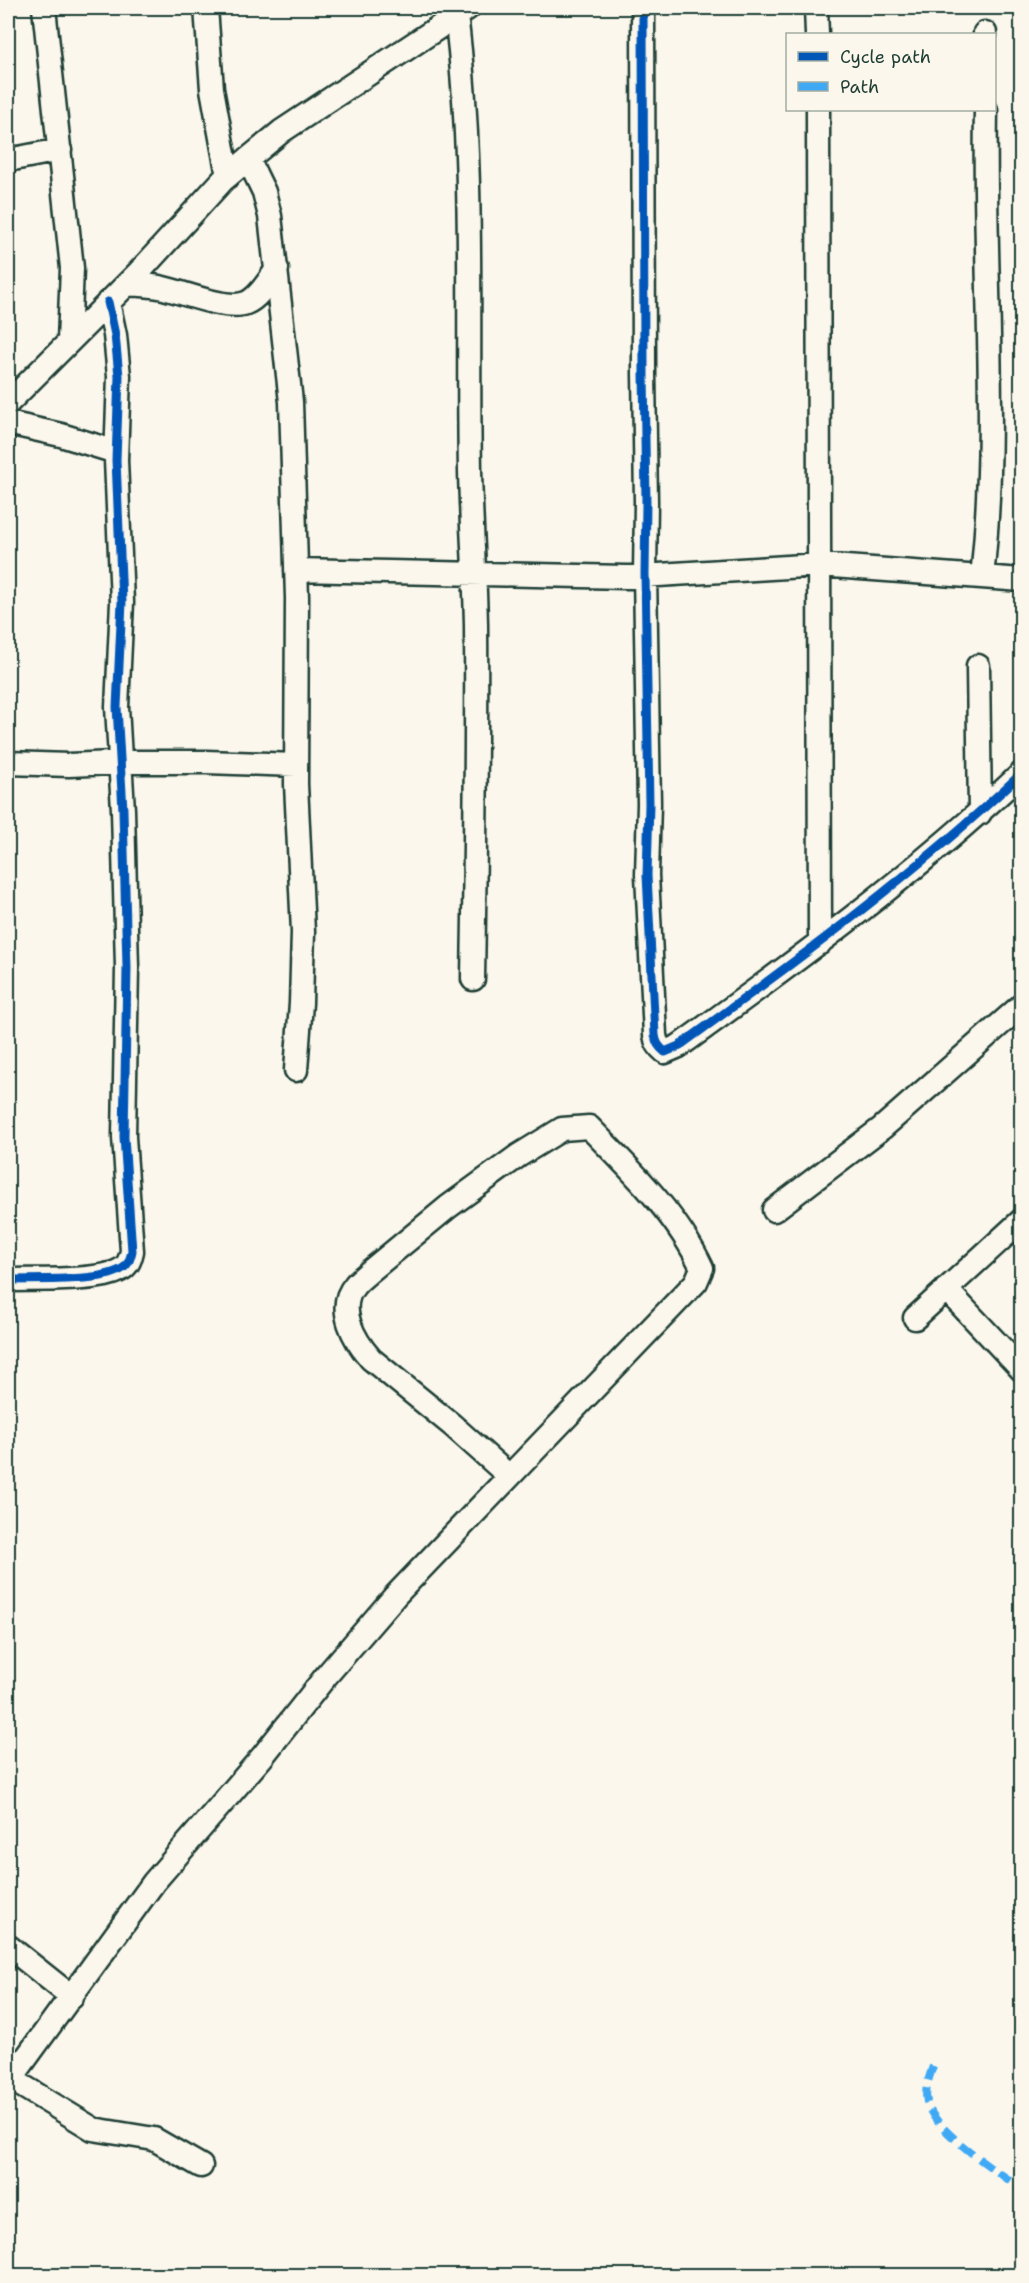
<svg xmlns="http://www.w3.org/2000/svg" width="1029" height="2283" viewBox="0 0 1029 2283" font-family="'Shantell Sans',sans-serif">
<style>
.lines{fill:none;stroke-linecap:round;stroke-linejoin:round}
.minor-casing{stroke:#1f3d34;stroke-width:27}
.minor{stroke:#fbf7ec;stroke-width:22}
.quiet{stroke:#3fa9f5;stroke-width:8;stroke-dasharray:15 8;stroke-linecap:butt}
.cycleway-casing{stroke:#fbf7ec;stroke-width:13}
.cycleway{stroke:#0057b8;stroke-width:9}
</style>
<rect width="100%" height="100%" fill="#fbf7ec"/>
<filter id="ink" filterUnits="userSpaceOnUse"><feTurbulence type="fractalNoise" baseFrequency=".0167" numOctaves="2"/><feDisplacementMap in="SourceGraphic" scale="12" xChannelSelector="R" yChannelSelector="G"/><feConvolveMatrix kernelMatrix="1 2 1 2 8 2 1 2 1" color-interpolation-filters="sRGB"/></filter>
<g filter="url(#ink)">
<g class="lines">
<!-- minor casing -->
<g class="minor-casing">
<path id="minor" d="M44 8 72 268 69 341
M206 8 212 89 228 176
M643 8 644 374 646 502 645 574 649 804 647 875 655 1035C656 1043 659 1047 665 1052L679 1046C798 960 915 874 1022 773
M816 8 817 34
M456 15C475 165 467 319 470 470 471 522 475 573 476 625 477 743 475 861 473 979
M985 33V34
M818 110 820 943
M248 159 264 192 270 216 291 402 297 598 296 784 303 932 301 1003 296 1070
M8 160 60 150
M127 284C137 285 149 285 159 287 181 291 226 311 246 303 259 298 269 280 277 269
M8 403 139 272 223 180 248 159 282 131 468 8
M8 423 61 435 116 452
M296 570 626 577 819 565 1022 580
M982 577C999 421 983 266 986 110
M978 666 980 813
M8 763 69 765 133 762H206L296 765
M774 1210 882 1128 1022 1005
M8 1280C34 1279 99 1282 120 1270 128 1266 130 1260 132 1251L124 1137 127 968 123 810 117 707 122 602 116 460 119 376 115 335 108 302
M946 1289 1022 1370
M915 1318 1022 1220
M8 1946 72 1997
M11 2079 93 2129 154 2139 201 2166
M8 2083 154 1882 262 1757 326 1676 395 1596 460 1528 696 1282 702 1268C677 1214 630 1169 589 1127L562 1129 518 1156 448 1207 369 1272C365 1276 359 1280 355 1285 335 1308 355 1341 371 1359L452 1425 509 1476"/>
</g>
<!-- minor -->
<use href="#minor" class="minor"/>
<!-- quiet -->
<path class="quiet" d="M933 2066C929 2078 924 2090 927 2102 933 2131 997 2171 1022 2189"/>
<!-- cycleway casing -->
<g class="cycleway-casing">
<path id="cycleway" d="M643 8 644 374 646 502 645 574 649 804 647 875 655 1035C656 1043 659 1047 665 1052L679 1046C798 960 915 874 1022 773
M8 1280C34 1279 99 1282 120 1270 128 1266 130 1260 132 1251L124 1137 127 968 123 810 117 707 122 602 116 460 119 376 115 335 108 302"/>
</g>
<!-- cycleway -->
<use href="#cycleway" class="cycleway"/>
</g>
</g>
<!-- margin -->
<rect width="1029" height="2283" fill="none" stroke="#fbf7ec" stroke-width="30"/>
<rect x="15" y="15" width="999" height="2253" fill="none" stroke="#1f3d34" stroke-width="2" filter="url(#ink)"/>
<!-- legend -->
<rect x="786" y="33" width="210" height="78" fill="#fbf7ec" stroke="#a3ada2" stroke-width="1.5"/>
<rect x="798" y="52" width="30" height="9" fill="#0057b8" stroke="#a3ada2" stroke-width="1.5"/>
<text x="840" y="63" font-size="18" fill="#1f3d34">Cycle path</text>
<rect x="798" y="82" width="30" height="9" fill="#3fa9f5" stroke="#a3ada2" stroke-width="1.5"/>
<text x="840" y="93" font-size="18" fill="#1f3d34">Path</text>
</svg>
